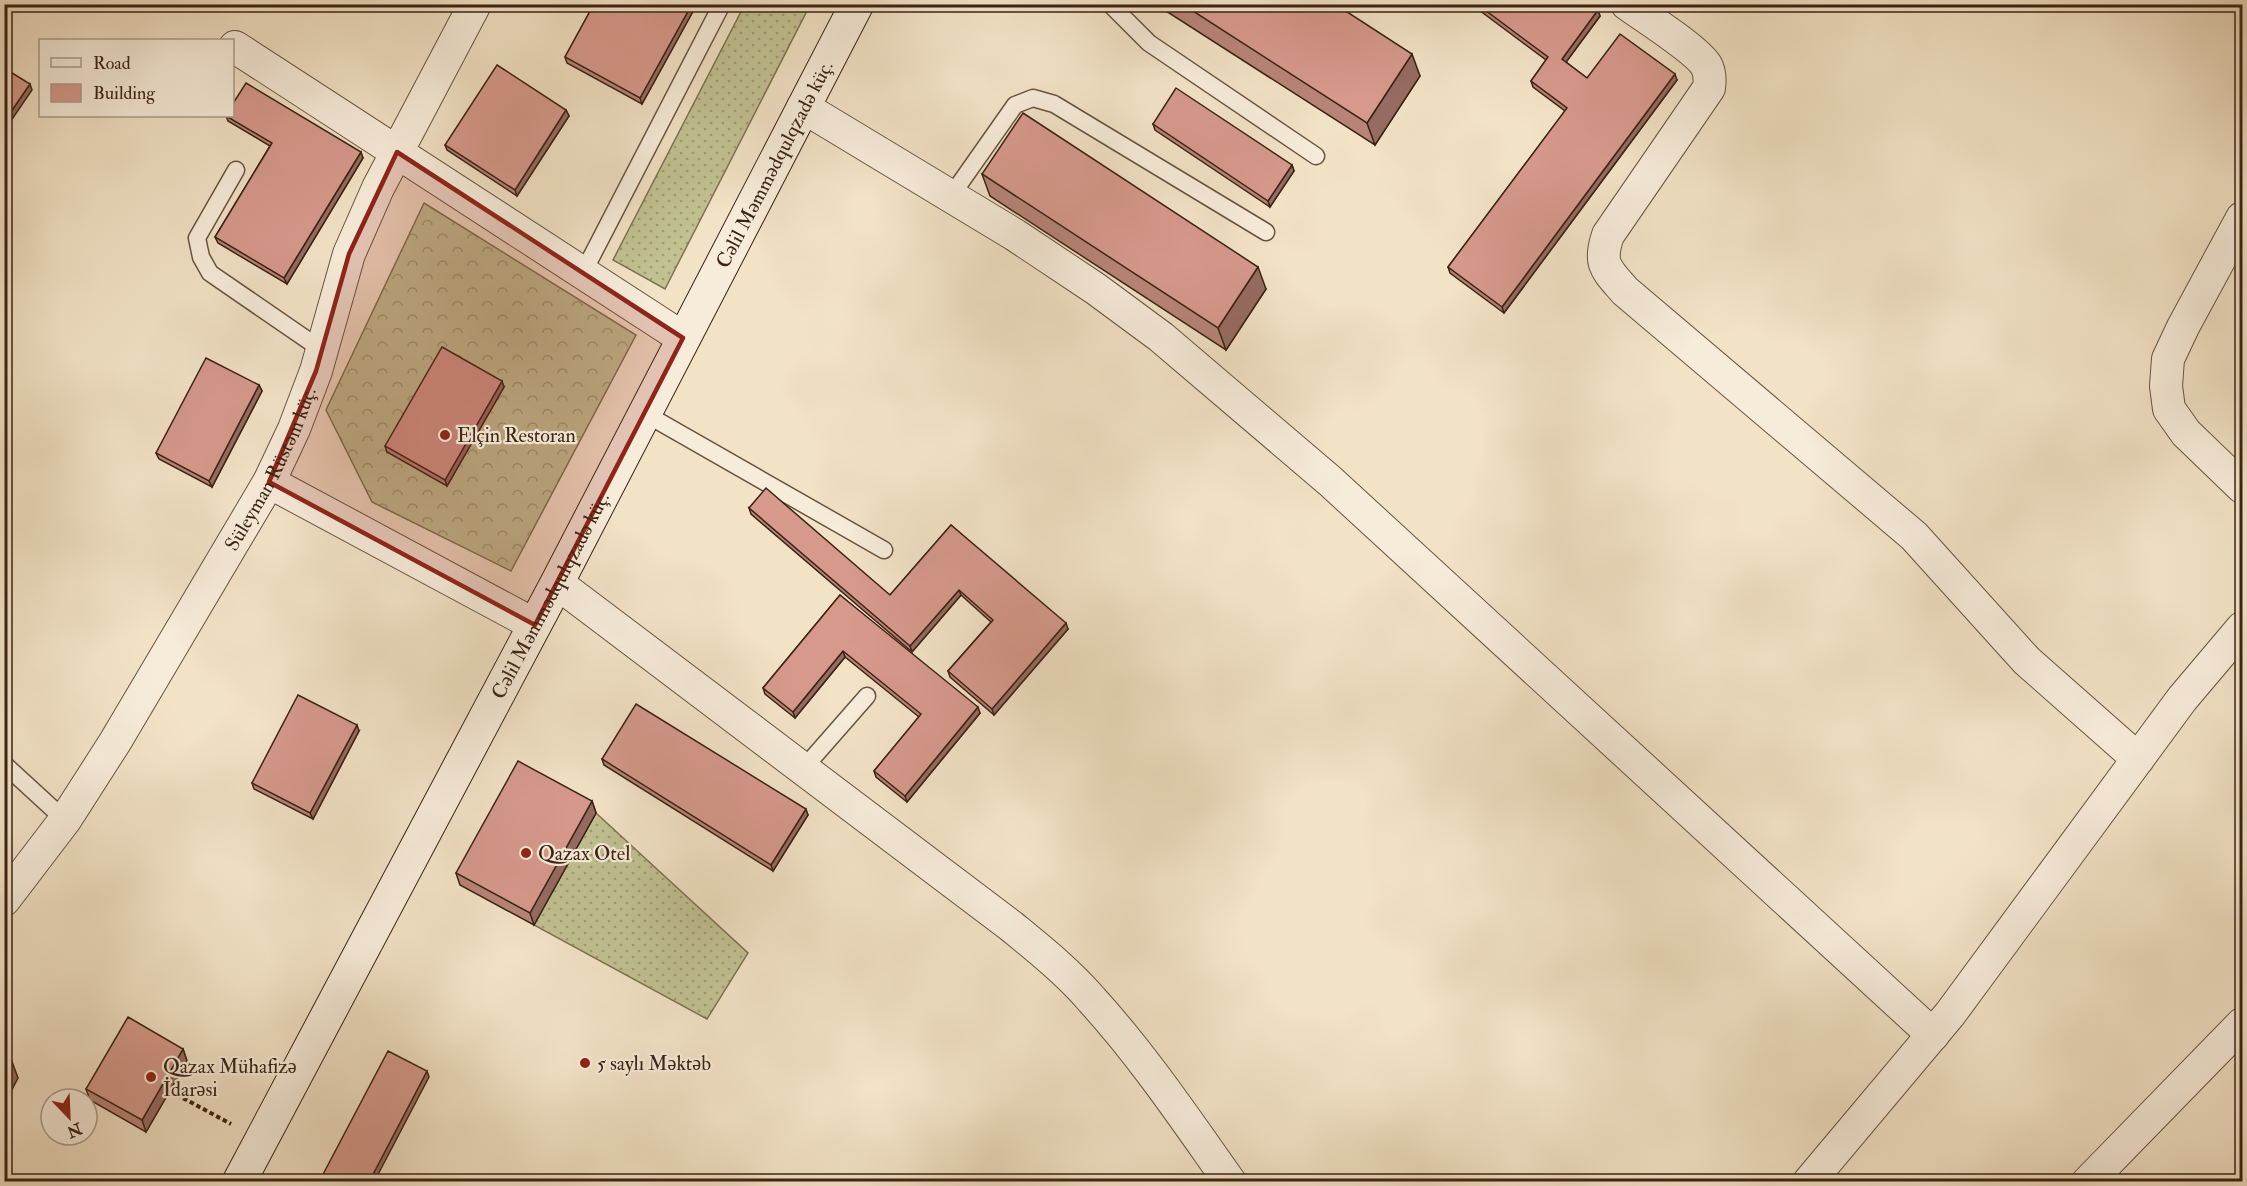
<svg xmlns="http://www.w3.org/2000/svg" width="2247" height="1186" viewBox="0 0 2247 1186" font-family="'IM FELL Double Pica',serif">
<style>
.grass{fill:url(#grass-dots);stroke:#7e7252;stroke-width:1.5}
.forest{fill:url(#forest-crowns);stroke:#7e7252;stroke-width:1.5}
.lines{fill:none;stroke-linecap:round;stroke-linejoin:round}
.lane-casing{stroke:#695340;stroke-width:19}
.street-casing{stroke:#695340;stroke-width:34}
.secondary-casing{stroke:#3b2314;stroke-width:35}
.path{stroke:#3b2314;stroke-width:4;stroke-dasharray:4.5 3;stroke-linecap:butt}
.lane{stroke:#f7ecda;stroke-width:16}
.street{stroke:#f7ecda;stroke-width:32}
.secondary{stroke:#f7ecda;stroke-width:33}
.wall{fill:#b88478;stroke:#3b2314;stroke-width:1.5}
.shaded-wall{fill:#966b62;stroke:#3b2314;stroke-width:1.5}
.building{fill:#d6998c;stroke:#3b2314;stroke-width:1.5}
.marked{fill:#8f2418;fill-opacity:0.2;stroke:#8f2418;stroke-width:4.5;stroke-linejoin:round}
.poi-dot{fill:#8f2418;stroke:#f7ecda;stroke-width:2}
.labels{text-anchor:middle;dominant-baseline:central;stroke-width:4.5;stroke-linejoin:round;paint-order:stroke}
.street-label{font-size:20px;fill:#3b2314;stroke:#f7ecda}
.poi-label{font-size:20px;fill:#3b2314;stroke:#f7ecda;text-anchor:start}
</style>
<defs>
<pattern id="grass-dots" width="8" height="8" patternUnits="userSpaceOnUse" patternTransform="scale(1.5)"><rect width="8" height="8" fill="#c1c191"/><path d="M2 2h.1M6 6h.1" fill="none" stroke="#9e9c75" stroke-width="1.8" stroke-linecap="round"/></pattern>
<pattern id="forest-crowns" width="20" height="18" patternUnits="userSpaceOnUse" patternTransform="scale(1.5)"><rect width="20" height="18" fill="#c1c191"/><path d="M2 6a3 3 0 1 1 6 0M12 15a3 3 0 1 1 6 0" fill="none" stroke="#9e9c75"/></pattern>
</defs>
<rect width="100%" height="100%" fill="#f2e2c6"/>
<filter id="stains"><feTurbulence type="fractalNoise" baseFrequency=".00333" numOctaves="4"/><feColorMatrix values="0 0 0 0 .2 0 0 0 0 .09 0 0 0 0 .02 0 0 0 .5 -.17"/></filter>
<radialGradient id="worn" r=".72"><stop offset=".6" stop-color="#630" stop-opacity="0"/><stop offset="1" stop-color="#630" stop-opacity=".3"/></radialGradient>
<!-- grass -->
<path class="grass" d="M745 4 810 5 665 289 613 260Z
M596 813 748 953 707 1019 534 925Z"/>
<!-- forest -->
<path class="forest" d="M424 203 636 335 511 571 372 502 326 410Z"/>
<g class="lines">
<!-- lane casing -->
<g class="lane-casing">
<path id="lane" d="M1110 4 1149 43 1316 156
M236 170 197 238 201 257 210 273 322 350
M951 196 1015 105 1033 98 1054 104 1266 232
M583 273 722 4
M644 413 884 550
M4 764 65 820
M803 769 867 696"/>
</g>
<!-- street casing -->
<g class="street-casing">
<g id="street">
<path d="M1627 4C1645 17 1696 49 1706 65 1710 72 1710 81 1709 88L1608 235C1598 264 1606 269 1625 291L1914 536 2027 661 2138 759"/>
<path d="M235 47 683 338"/>
<path d="M803 107 1015 235 1096 289 1161 337 1330 481 1933 1035"/>
<path d="M2242 218 2183 327 2168 359 2166 386 2169 409 2186 433 2242 487"/>
<path d="M269 482 535 625"/>
<path d="M557 583 1011 926C1039 949 1068 972 1092 1000 1143 1056 1186 1120 1230 1182"/>
<path id="s1" d="M4 900 65 820 115 742 269 482 294 429 316 371 349 254 378 188 475 4"/>
<path d="M1809 1182 1950 1014 2182 699 2242 628"/>
<path d="M2088 1182 2242 1024"/>
</g>
</g>
<!-- secondary casing -->
<g class="secondary-casing">
<g id="secondary">
<path id="s2" d="M239 1182 557 583 857 4"/>
</g>
</g>
<!-- path -->
<path class="path" d="M170 1091 231 1124"/>
<!-- lane -->
<use href="#lane" class="lane"/>
<!-- street -->
<use href="#street" class="street"/>
<!-- secondary -->
<use href="#secondary" class="secondary"/>
</g>
<!-- wall -->
<path class="wall" d="M594 4H697L642 104 567 63 565 57Z
M1155 4H1335L1420 76 1375 145Z
M1471 4H1590L1598 10 1600 16 1566 62 1587 78 1677 80 1504 313 1450 273 1448 267 1565 111 1533 87 1531 81 1546 60Z
M566 110 569 116 517 196 447 150 445 145Z
M226 116 363 158 287 284 218 243 215 237 270 146 228 121Z
M1153 124 1292 165 1294 171 1270 207 1155 130Z
M982 174 1266 289 1226 350 990 196Z
M259 385 262 391 212 487 159 459 156 453Z
M504 387 447 486 387 452 385 446Z
M749 508 890 595 951 525 1068 629 994 715 950 677 948 671 991 622 961 595 912 652 751 514Z
M840 595 980 713 907 802 876 777 874 771 919 717 845 657 795 718 765 694 763 688Z
M359 731 313 819 254 789 252 783Z
M602 759 808 815 773 871 604 765Z
M592 801 596 813 534 925 460 885 456 873Z
M183 1049 187 1061 146 1132 90 1100 86 1089Z"/>
<!-- shaded-wall -->
<path class="shaded-wall" d="M692 4H697L642 104 640 98Z
M1598 10 1600 16 1564 65 1562 59Z
M1412 54 1420 76 1375 145 1367 123Z
M1675 74 1677 80 1504 313 1502 307Z
M30 84 32 90 4 131V122Z
M566 110 569 116 517 196 515 190Z
M361 152 363 158 287 284 284 278Z
M1292 165 1294 171 1270 207 1268 201Z
M1258 267 1266 289 1226 350 1218 328Z
M502 381 504 387 447 486 445 480Z
M259 385 262 391 212 487 209 481Z
M959 590 961 595 912 652 910 646Z
M1066 623 1068 629 994 715 992 709Z
M843 651 845 657 795 718 793 712Z
M978 707 980 713 907 802 905 796Z
M357 725 359 731 313 819 310 813Z
M592 801 596 813 534 925 530 913Z
M806 809 808 815 773 871 771 865Z
M7 1048 18 1078 4 1105V1054Z
M183 1049 187 1061 146 1132 142 1120Z
M427 1071 429 1077 374 1182H369Z"/>
<!-- building -->
<path class="building" d="M594 4H692L640 98 565 57Z
M1182 4H1335L1412 54 1367 123Z
M1477 4H1590L1598 10 1562 59 1587 78 1620 34 1675 74 1502 307 1448 267 1567 108 1531 81 1548 57Z
M497 65 566 110 515 190 445 145Z
M4 68 30 84 4 122Z
M246 83 361 152 284 278 215 237 272 143 226 116H232V105Z
M1176 88 1292 165 1268 201 1153 124Z
M1023 113 1258 267 1218 328 982 174Z
M442 347 502 381 445 480 385 446Z
M206 358 259 385 209 481 156 453Z
M766 488 890 595 951 525 1066 623 992 709 948 671 993 620 959 590 910 646 749 508Z
M840 595 978 707 905 796 874 771 921 714 843 651 793 712 763 688Z
M298 695 357 725 310 813 252 783Z
M636 704 806 809 771 865 602 759Z
M518 761 592 801 530 913 456 873Z
M128 1017 183 1049 142 1120 86 1089Z
M388 1051 427 1071 369 1182H319Z"/>
<!-- marked area -->
<path class="marked" d="M397 152 683 338 535 625 269 482 316 371 349 254Z"/>
<!-- markers -->
<g class="poi-dot">
<circle cx="445" cy="435" r="6"/>
<circle cx="526" cy="853" r="6"/>
<circle cx="585" cy="1063" r="6"/>
<circle cx="151" cy="1077" r="6"/>
</g>
<g class="labels">
<!-- street labels -->
<g class="street-label">
<text stroke="none"><textPath href="#s2" startOffset="1150">Cəlil Məmmədqulqzadə küç.</textPath></text>
<text stroke="none"><textPath href="#s1" startOffset="508">Süleyman Rüstəm küç.</textPath></text>
<text stroke="none"><textPath href="#s2" startOffset="664">Cəlil Məmmədqulqzadə küç.</textPath></text>
</g>
<!-- poi labels -->
<g class="poi-label">
<text x="457" y="435">Elçin Restoran</text>
<text x="538" y="853">Qazax Otel</text>
<text x="597" y="1063">5 saylı Məktəb</text>
<text x="163" y="1066">Qazax Mühafizə<tspan x="163" dy="23">İdarəsi</tspan></text>
</g>
</g>
<!-- margin -->
<rect width="2247" height="1186" fill="none" stroke="#f2e2c6" stroke-width="24"/>
<rect x="6" y="6" width="2235" height="1174" fill="none" stroke="#3b2314" stroke-width="3"/>
<rect x="12" y="12" width="2223" height="1162" fill="none" stroke="#3b2314" stroke-width="1.5"/>
<!-- legend -->
<rect x="39" y="39" width="195" height="78" fill="#f7ecda" stroke="#ac9c8b" stroke-width="1.5"/>
<rect x="51" y="58" width="30" height="9" fill="#f7ecda" stroke="#ac9c8b" stroke-width="1.5"/>
<text x="93" y="69" font-size="18" fill="#3b2314">Road</text>
<rect x="51" y="84" width="30" height="18" fill="#d6998c" stroke="#ac9c8b" stroke-width="1.5"/>
<text x="93" y="99" font-size="18" fill="#3b2314">Building</text>
<!-- north arrow -->
<g transform="translate(69 1117) rotate(157)"><circle r="28" fill="#f7ecda" stroke="#ac9c8b" stroke-width="1.5"/>
<path d="M0-4.5L10 22L0 15L-10 22Z" fill="#8f2418"/>
<text y="-9" font-size="16" font-weight="bold" text-anchor="middle" fill="#3b2314">N</text>
</g>
<rect width="100%" height="100%" filter="url(#stains)"/>
<rect width="100%" height="100%" fill="url(#worn)"/>
</svg>
